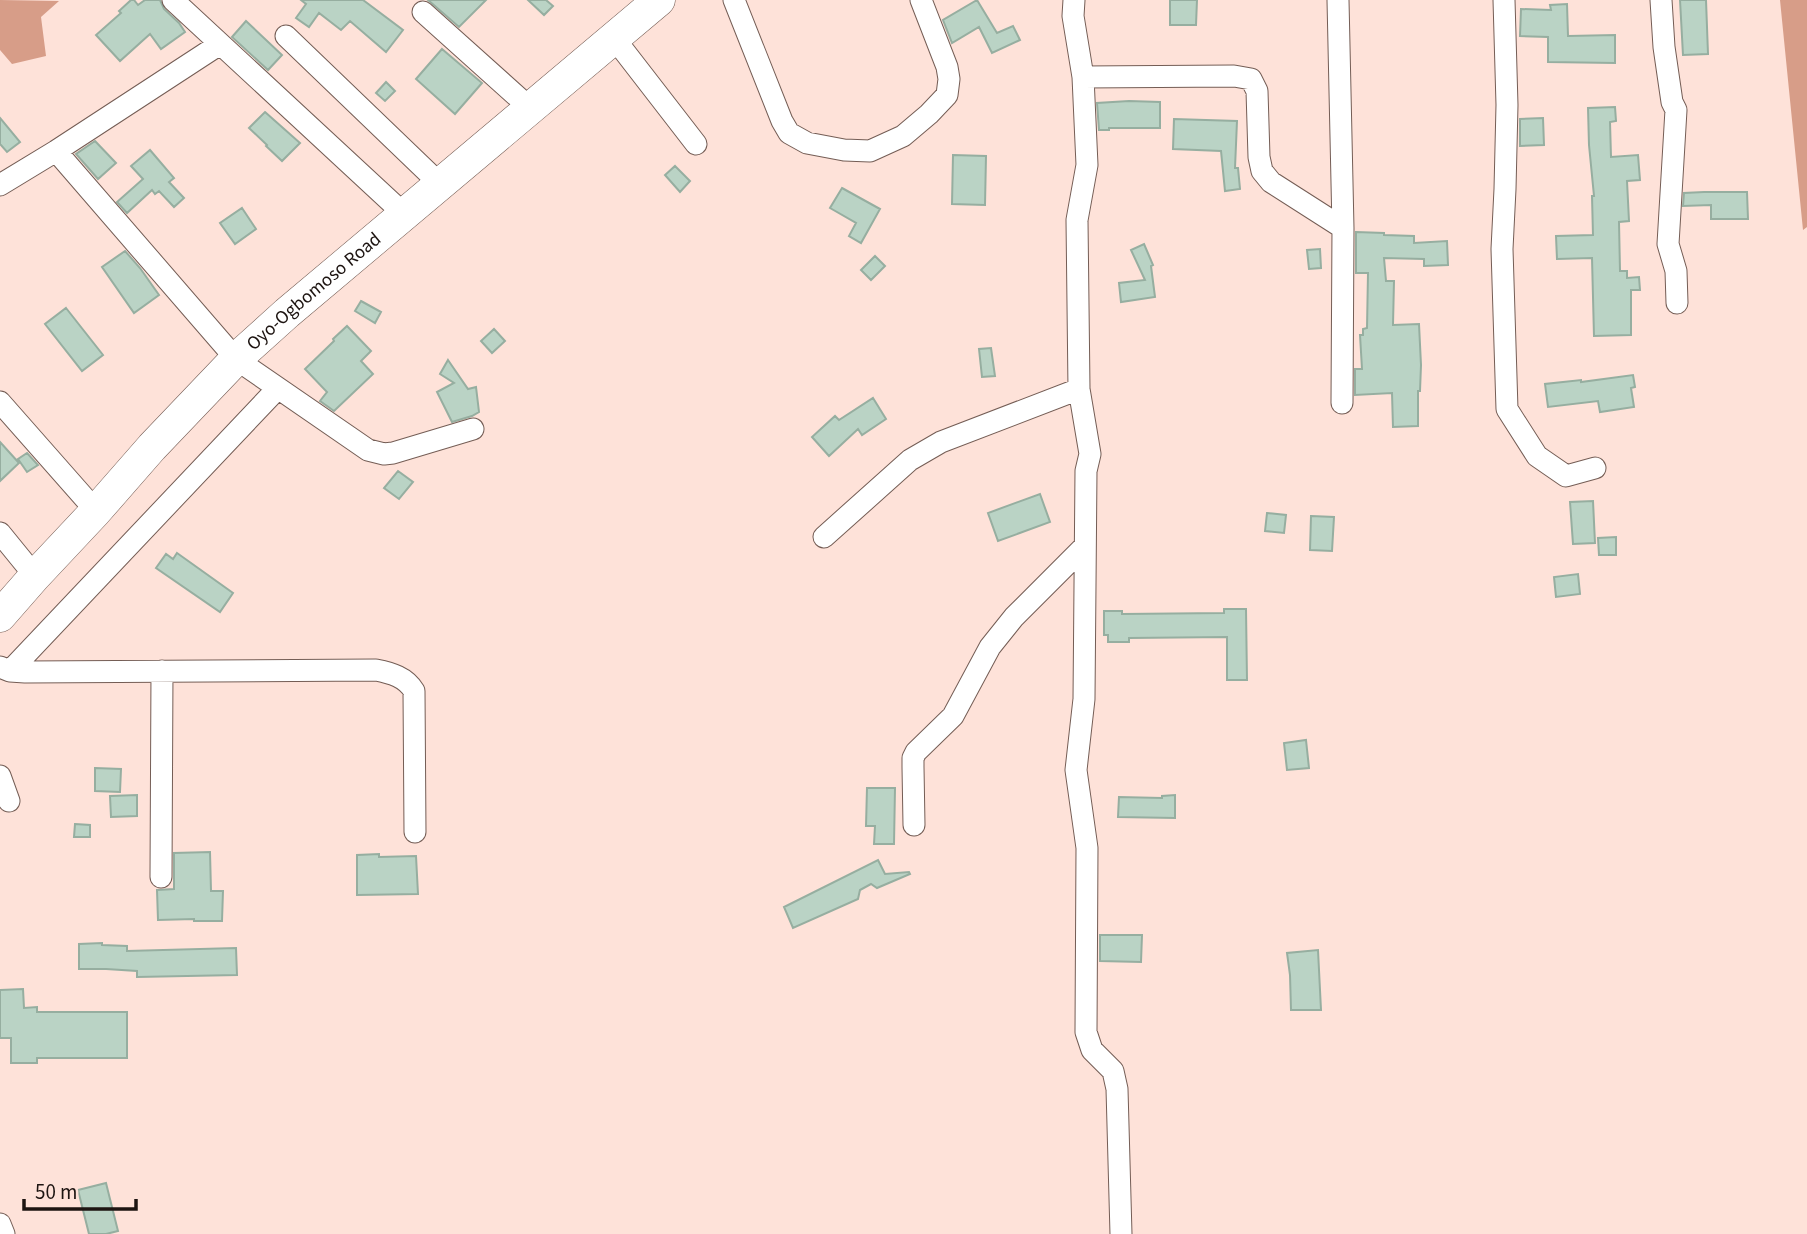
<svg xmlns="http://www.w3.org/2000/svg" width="1807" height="1234" viewBox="0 0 1807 1234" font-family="'Source Sans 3',sans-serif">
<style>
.forest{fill:#d79d88}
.building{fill:#bad3c5;stroke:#96aea0;stroke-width:2}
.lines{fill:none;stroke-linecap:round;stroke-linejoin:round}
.minor-casing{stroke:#745d55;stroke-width:23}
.highway-casing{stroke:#745d55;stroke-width:33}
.minor{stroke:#fff;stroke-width:21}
.highway{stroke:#fff;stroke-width:32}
.labels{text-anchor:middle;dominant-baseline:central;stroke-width:5;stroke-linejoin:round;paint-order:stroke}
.street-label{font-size:19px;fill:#1d1411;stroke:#fee2d9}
</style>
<rect width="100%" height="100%" fill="#fee2d9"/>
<!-- forest -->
<path class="forest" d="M0 0 59 1 41 17 46 56 12 64 0 50Z
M1780 0H1807V227L1803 230Z"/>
<!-- building -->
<path class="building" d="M131 0H134L138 5 145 0H160L164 9 179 23 185 32 161 49 150 34 120 61 96 35 121 13 119 11Z
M301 0H363L403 30 386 52 350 21 341 30 319 13 309 27 296 18 306 4Z
M428 0H486L459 27Z
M528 0H546L553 6 544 15Z
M977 0 997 33 1013 26 1020 40 992 53 979 27 952 43 943 20Z
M1170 0H1197L1196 25H1170Z
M1680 0H1706L1708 54 1683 55Z
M1567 4 1568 36 1615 35V63L1548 62V37L1520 36 1521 9 1551 10 1550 5Z
M246 21 282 55 268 70 232 37Z
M442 49 482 83 455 114 416 79Z
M386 82 395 91 385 101 376 93Z
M1129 101 1160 102V128H1109V130H1099L1097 103Z
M1615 107 1616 121 1610 122 1611 157 1638 155 1640 180 1627 181 1629 221 1619 222 1620 271H1627V278L1639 277 1640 290H1631V335L1594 336 1592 258 1557 259 1556 236 1593 235 1592 196H1594L1589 145 1588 108Z
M265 112 300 143 282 161 266 146 267 145 249 128Z
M0 118 20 142 7 152 0 144Z
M1543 118 1544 145 1520 146V119Z
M1174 119 1237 121 1235 168H1238L1240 189 1225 191 1221 151 1173 149Z
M95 141 116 163 98 179 76 154Z
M150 150 174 178 169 182 184 198 174 207 159 191 155 194 152 190 127 213 117 202 143 179 131 166Z
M953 155 986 156 985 205 952 204Z
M675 166 690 181 680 192 665 175Z
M842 188 880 209 861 243 849 236 856 223 830 208Z
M1704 192H1747L1748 219H1711V205L1683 206 1684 193Z
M242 208 256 229 235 244 220 223Z
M1356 232 1384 233V235L1414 236V243L1447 241 1448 265 1424 266V259L1384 258 1386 281H1394L1393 325 1419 324 1421 365 1420 391H1418V426L1393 427 1392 393 1355 395V369H1362L1360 335H1363V329L1367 328 1368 273H1356Z
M1144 244 1153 265 1151 266 1155 297 1121 302 1119 283 1145 280 1131 250Z
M1320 249 1321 268 1309 269 1307 250Z
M125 251 140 268 159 295 134 313 102 267Z
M875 256 885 266 871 280 861 270Z
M361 301 381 312 375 323 355 311Z
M66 308 103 355 82 371 45 324Z
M347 326 371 351 361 361 373 374 334 411 320 401 327 392 305 369 334 341 333 339Z
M494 329 505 341 492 353 481 341Z
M991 348 995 376 982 377 979 349Z
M448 360 468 389 476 387 479 412 472 416 452 422 437 392 454 383 440 374Z
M1633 375 1635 387 1631 388 1634 407 1600 412 1598 401 1548 407 1545 384 1581 380V382Z
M873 398 886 419 862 435 858 429 829 456 812 437 835 416 839 420Z
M0 442 19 463 0 481Z
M27 453 38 465 27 472 18 459Z
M398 471 413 482 399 499 384 488Z
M1040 494 1050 522 998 541 988 513Z
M1593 501 1595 543 1573 544 1570 502Z
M1267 513 1286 515 1284 533 1265 531Z
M1311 516 1334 517 1332 551 1310 550Z
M1616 537V555H1599L1598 538Z
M177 553 233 593 220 612 156 568 166 554 173 559Z
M1578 574 1580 594 1556 597 1554 577Z
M1224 609H1246L1247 680H1227V637L1129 638V642H1108V635H1104V611H1122V614L1224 613Z
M1306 740 1309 768 1287 770 1284 743Z
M95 768 121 769 120 792 95 791Z
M867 788H895L894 844H874L875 826H866Z
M137 795V816L111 817 110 796Z
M1175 795V818L1118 817 1119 797 1162 798V796Z
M75 824 90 825V837H74Z
M210 852 211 891H223L222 921H194V919L158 920 157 890 174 889V853Z
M379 854V857L416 856 418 894 357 895V855Z
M878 860 885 874 909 872 910 874 877 888 871 884 860 890 858 899 793 928 784 907Z
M1100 935H1142L1141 962 1100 961Z
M102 943V945L127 946V951L236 948 237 975 137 977V971L106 969H79V944Z
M1318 950 1321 1010H1291L1290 975 1287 953Z
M23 989 24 1008 37 1007V1012H127V1058H37V1063H11V1038H0V990Z
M106 1183 118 1231 106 1234H89L78 1190Z"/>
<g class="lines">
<!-- minor casing -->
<g class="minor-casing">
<path id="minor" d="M173 0 404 214
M734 0 782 121 789 133 807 143 844 150 870 151 903 136 929 114 947 95 949 79 947 67 921 0
M1074 0 1073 16 1083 77 1087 165 1077 220 1079 389 1090 454 1086 471 1084 699 1076 770 1087 848 1086 1032 1092 1050 1113 1071 1117 1089 1121 1234
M1338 0 1343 228 1342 403
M1504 0 1507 105 1505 189 1502 249 1507 409 1537 456 1566 476 1595 468
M1661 0 1664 47 1672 102 1676 110 1668 244 1676 271 1677 303
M423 12 530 108
M286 36 440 184
M614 38 696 144
M1083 77 1234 76 1251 79 1257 91 1259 157 1262 171 1271 182 1343 228
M56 151 236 359 368 450 384 454 393 453 473 429
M0 185 56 151 220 44
M0 402 96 511
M0 533 35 576
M824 537 910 460 941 442 1079 389
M0 667 10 671 25 672 376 670C391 673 406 677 414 691L415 832
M10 671 278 388
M0 776 9 801
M914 825 913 767V758L916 752 953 716 990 647 1014 617 1085 546
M161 877 162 671
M0 1224 4 1234"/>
</g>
<!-- highway casing -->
<g class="highway-casing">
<g id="highway">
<path id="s1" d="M0 616 35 576 96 511 152 447 236 359 287 313 659 0"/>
</g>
</g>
<!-- minor -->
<use href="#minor" class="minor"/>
<!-- highway -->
<use href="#highway" class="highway"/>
</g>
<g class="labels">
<!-- street labels -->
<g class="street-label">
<text stroke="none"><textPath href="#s1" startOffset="452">Oyo-Ogbomoso Road</textPath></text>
</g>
</g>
<!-- scale -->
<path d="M24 1199v10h112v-10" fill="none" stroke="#1d1411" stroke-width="3.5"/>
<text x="35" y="1199" font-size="21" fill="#1d1411" stroke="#fee2d9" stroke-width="5" paint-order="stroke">50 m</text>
</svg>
